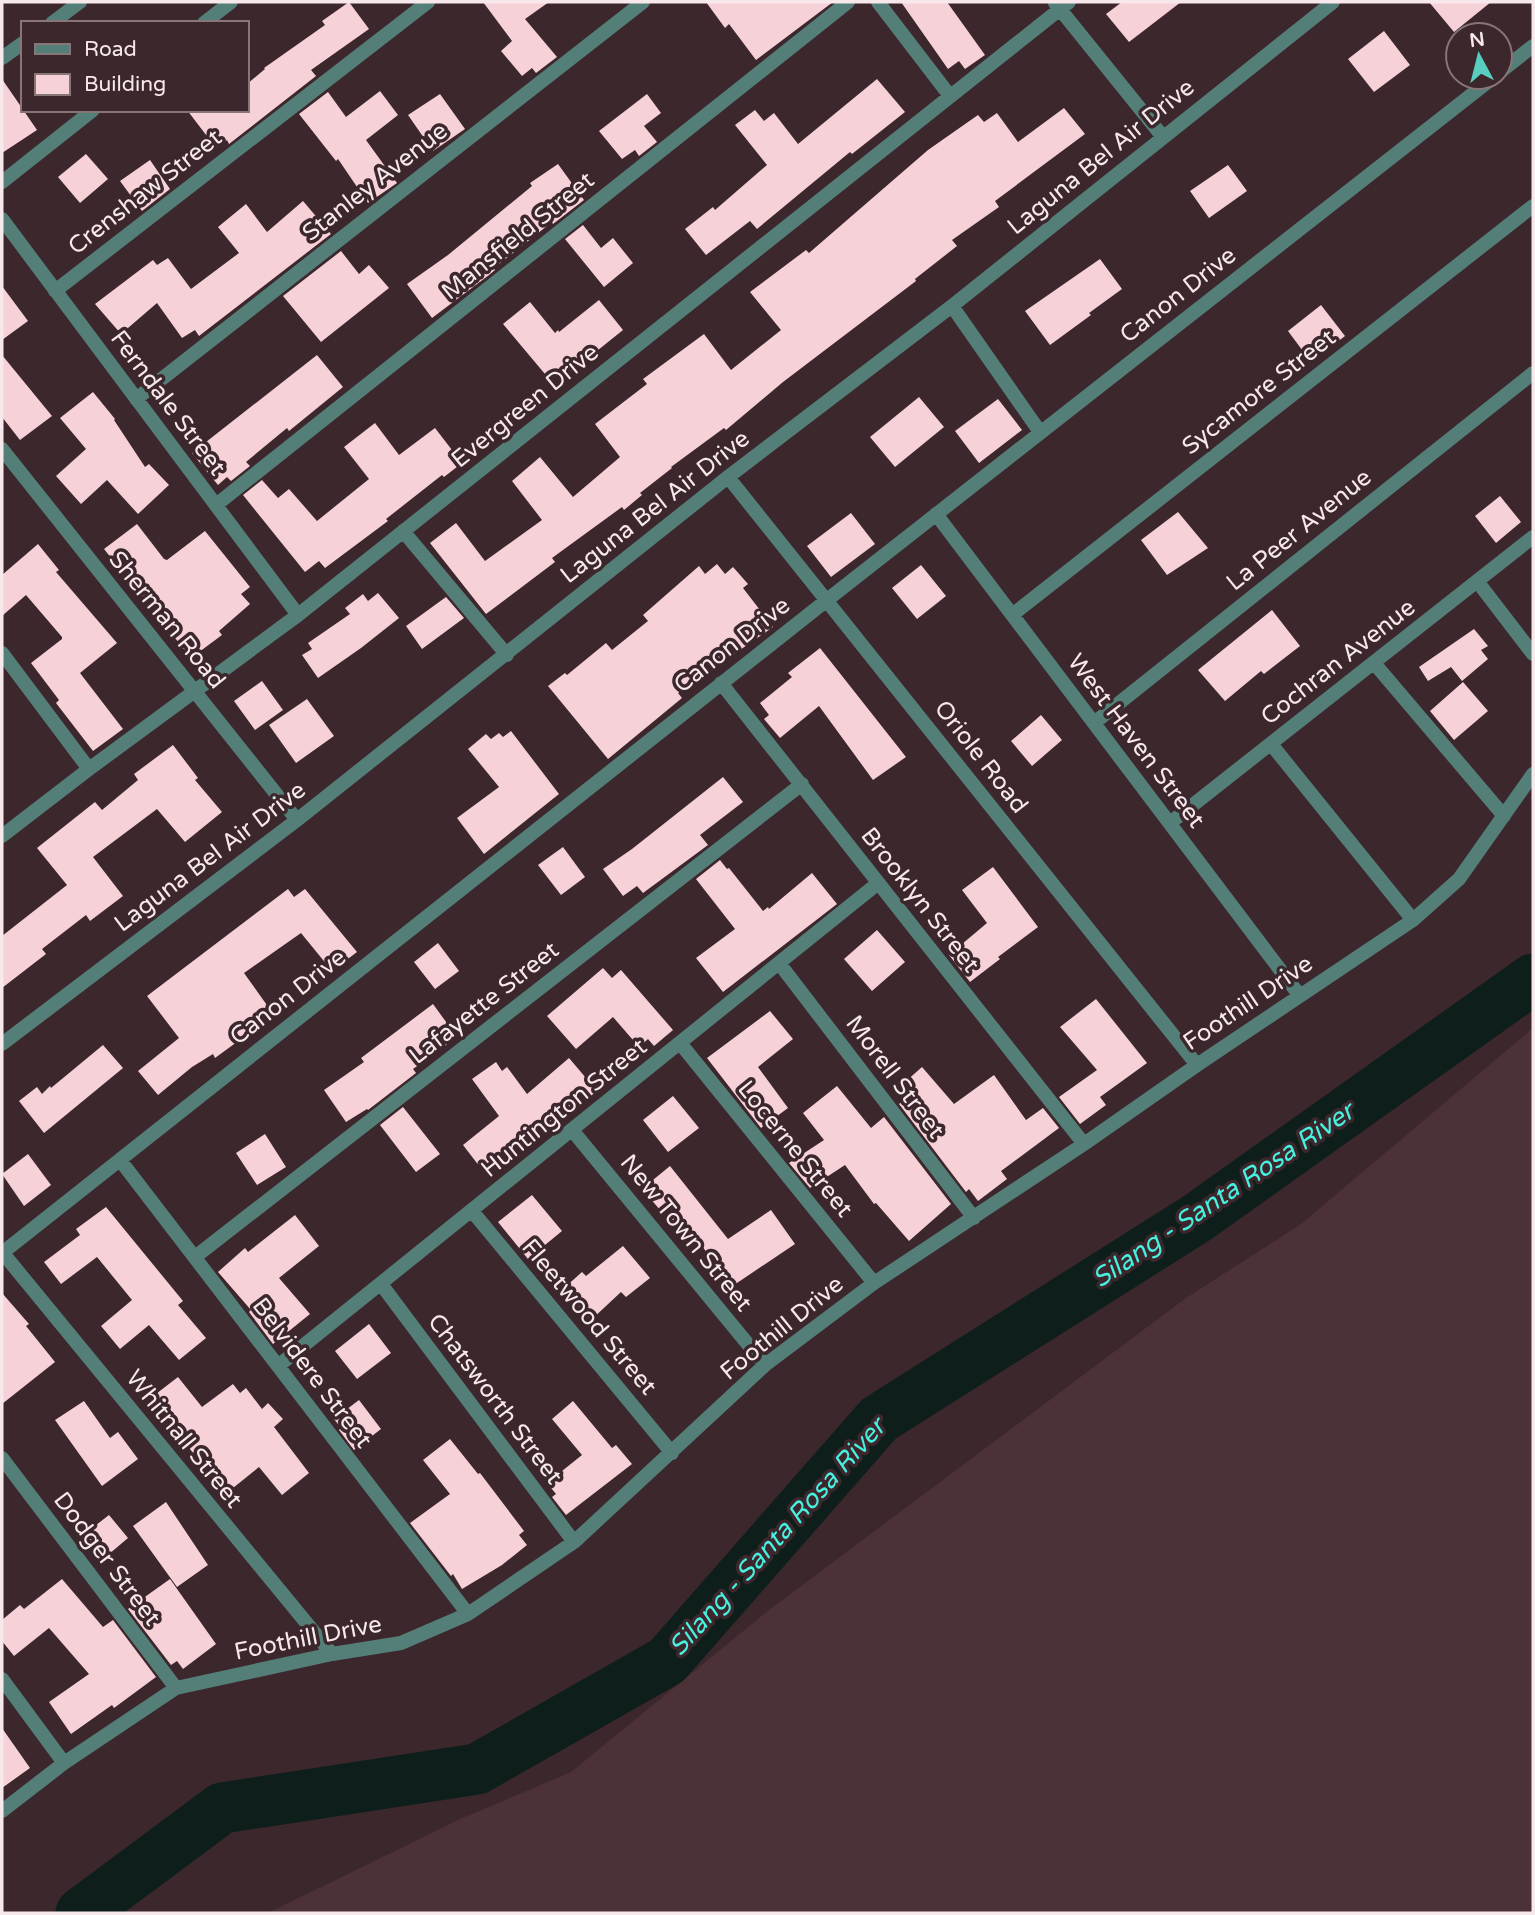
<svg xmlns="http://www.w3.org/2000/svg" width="1535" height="1915" viewBox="0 0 1535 1915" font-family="'Varela Round',sans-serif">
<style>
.built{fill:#4c3137}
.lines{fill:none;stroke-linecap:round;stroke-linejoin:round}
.river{stroke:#0e1e1b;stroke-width:51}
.building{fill:#f7d1d8}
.street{stroke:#547f79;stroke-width:14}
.labels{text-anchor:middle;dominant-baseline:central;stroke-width:7;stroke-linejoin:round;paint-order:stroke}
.street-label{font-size:24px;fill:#f7e9eb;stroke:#3c272c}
.water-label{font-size:26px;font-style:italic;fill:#46f1df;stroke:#3c272c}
</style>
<rect width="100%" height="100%" fill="#3c272c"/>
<!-- built -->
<path class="built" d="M1533 1028V1913H268L458 1820 571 1772 769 1610 1186 1298 1301 1224Z"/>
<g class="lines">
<!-- river -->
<path class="river" d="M81 1913 222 1808 477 1769 667 1661 879 1419 1197 1218 1533 979"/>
</g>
<!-- building -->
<path class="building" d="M349 2 369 29 311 70 316 76 229 144 227 140 216 148 187 110H247V84L265 69 264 68 325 25 322 21Z
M483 2H549L525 19 557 57 536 73 532 68 522 76 501 51 512 41Z
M706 2H833L756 60 729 24 725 28Z
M901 2H947L985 55 965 69 959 61 948 69Z
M1122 2H1181L1129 42 1106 14Z
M1429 2H1491L1454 32Z
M1384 31 1410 65 1374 92 1348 59Z
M2 79 37 130 2 153Z
M877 79 905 112 852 154 850 152 757 229 750 221 706 255 685 229 713 207 715 210 767 165 735 125 755 110 764 121 774 113 798 144Z
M380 91 398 115 366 140 397 183 368 203 338 159 336 161 299 114 328 92 346 117Z
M440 94 465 129 433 151 408 115Z
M647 94 661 113 644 126 657 142 639 156 635 150 622 159 599 131Z
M1064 108 1085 134 995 201 999 207 952 240 957 246 915 279 916 281 783 382 726 430 724 428 671 467 672 468 640 493 642 495 624 510 622 507 552 558 555 562 486 614 430 543 456 523 485 561 542 520 512 481 540 457 573 497 620 457 595 424 647 384 643 379 704 334 731 370 781 330 750 292 806 250 809 253 928 150 978 115 984 122 997 113 1018 142Z
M86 154 108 179 80 203 58 177Z
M150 160 170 189 142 211 120 181Z
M558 164 584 200 553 224 552 222 494 268 495 270 489 275 432 318 407 284 448 255 532 186 530 183Z
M1228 165 1247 191 1209 218 1190 191Z
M303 201 331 234 199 336 195 330 182 338 157 303 121 334 95 304 153 260 157 265 168 258 191 289 239 253 218 227 246 204 267 232Z
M583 225 601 248 613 238 633 263 604 287 565 239Z
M341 251 359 274 369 265 389 288 321 342 283 296Z
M1100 259 1122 289 1089 313 1091 315 1050 345 1025 311Z
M2 286 28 321 2 340Z
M599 300 623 330 567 375 563 370 550 380 503 324 530 302 555 333 558 330 559 332Z
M1321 305 1345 336 1311 362 1288 331Z
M2 355 52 416 20 440 2 417Z
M317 355 343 387 289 431 287 428 246 462 250 466 231 481 227 477 218 485 192 453Z
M93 392 115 419 114 420 145 467 149 464 169 485 138 514 107 480 81 504 56 476 86 449 60 418Z
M919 397 944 427 895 467 870 437Z
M998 399 1022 430 979 463 955 431Z
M375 423 399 455 435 428 462 463 444 477 442 475 386 519 388 521 325 568 319 561 305 572 243 495 262 480 278 498 289 489 317 521 369 479 344 447Z
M1500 496 1521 522 1496 543 1475 516Z
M1178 512 1208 548 1167 575 1141 540Z
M851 513 875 544 831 577 807 546Z
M137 524 164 559 167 560 205 531 250 587 241 594 250 604 219 631 222 635 191 658 104 549Z
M38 544 59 570 56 572 117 643 80 673 123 729 93 751 56 703 59 700 31 663 62 639V637L26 595 2 616V575Z
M717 564 725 574 733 567 748 584 743 588 773 627 678 693 682 698 608 759 548 686 565 673 567 675 606 643 612 650 648 621 643 615 699 566 705 574Z
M921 565 946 596 917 619 892 588Z
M378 593 399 618 361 648 318 678 302 655 312 649 308 643 350 614 345 608 363 594 368 601Z
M446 597 464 618 422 649 406 626Z
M1272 610 1300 646 1264 674 1261 671 1225 701 1198 670Z
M1474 629 1488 646 1481 650 1488 659 1462 681 1451 667 1428 681 1419 667Z
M820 648 906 757 873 780 819 706 780 738 764 719 769 715 760 703 792 677 788 673Z
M262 681 283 710 255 730 234 701Z
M1463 682 1488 711 1454 740 1430 711Z
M307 699 334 736 296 763 269 725Z
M1041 715 1062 740 1032 766 1011 741Z
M511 731 559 794 484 854 457 818 499 787 468 749 486 734 491 739 499 733 503 737Z
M173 745 198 778 195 780 222 812 185 842 157 809 93 857 123 896 90 921 86 915 42 949 46 954 2 988V936L67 885 37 848 95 802 102 810 138 780 134 774Z
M723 777 743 802 700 835 708 845 643 893 637 886 623 896 603 869 632 849Z
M563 847 585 877 561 895 538 865Z
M720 860 727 869 729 868 763 911 768 907 769 909 812 873 837 904 723 992 696 958 735 929 696 879Z
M993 867 1038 927 998 957 1000 959 970 982 949 955 987 923 962 890Z
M288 889 294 897 305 889 357 952 332 971 301 933 244 973 274 1015 215 1058 213 1054 192 1067 158 1095 138 1071 179 1038 147 996Z
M877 930 905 962 872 991 844 959Z
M438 943 459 971 435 989 414 962Z
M603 968 612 978 621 970 673 1030 654 1046 648 1039 639 1047 613 1017 576 1049 547 1016Z
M1096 999 1147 1063 1100 1097 1106 1105 1080 1124 1059 1097 1097 1070 1060 1027Z
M433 1004 457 1037 413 1069 416 1073 368 1110 367 1109 346 1122 324 1090 364 1062 361 1058Z
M770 1011 793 1039 758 1067 788 1108 761 1128 707 1058Z
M103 1045 123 1068 44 1133 19 1101 37 1087 42 1094 50 1086 51 1088Z
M569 1058 597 1091 496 1170 491 1165 483 1171 463 1145 499 1116 472 1079 496 1062 502 1071 507 1067 527 1094Z
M922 1067 954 1104 994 1075 1026 1120 1043 1108 1059 1128 1001 1171 1007 1179 978 1201 969 1189 966 1192 899 1104 904 1100 896 1090Z
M837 1086 871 1128 884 1117 951 1204 909 1241 876 1203 874 1204 845 1165 810 1188 789 1163 824 1140 803 1113Z
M673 1096 699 1128 668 1152 643 1120Z
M403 1107 440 1154 416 1172 380 1125Z
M265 1134 286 1167 257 1185 236 1153Z
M28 1154 51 1185 24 1206 2 1174Z
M670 1166 728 1239 771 1210 795 1244 731 1287 700 1243 693 1248 642 1189Z
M532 1195 562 1231 528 1259 498 1222Z
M106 1207 183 1301 178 1305 206 1338 179 1360 149 1325 120 1349 101 1326 132 1300 97 1257 61 1284 44 1262 80 1235 76 1229Z
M295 1215 319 1246 279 1278 310 1314 273 1344 249 1312 251 1310 218 1272 245 1248 248 1252Z
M623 1246 650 1278 626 1297 621 1292 591 1320 563 1289 582 1272 586 1276Z
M2 1293 29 1324 26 1326 55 1362 2 1404Z
M369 1324 391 1353 357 1379 335 1351Z
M178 1377 202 1407 233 1384 240 1393 246 1388 262 1409 268 1403 283 1419 274 1427 309 1473 282 1495 259 1467 228 1492 200 1459 198 1460 152 1397Z
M359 1400 381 1429 354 1450 339 1430 341 1428 334 1419Z
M84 1401 110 1438 118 1432 138 1459 102 1486 55 1420Z
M573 1401 612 1448 616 1445 632 1464 566 1515 552 1497 556 1494 547 1483 582 1455 552 1419Z
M450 1439 478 1474 480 1473 524 1531 519 1535 527 1545 502 1565 462 1589 453 1574 451 1576 410 1523 450 1494 423 1460Z
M166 1502 208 1565 177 1587 133 1526Z
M109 1515 128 1538 102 1560 82 1536Z
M62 1579 103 1627 113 1620 156 1677 114 1708 112 1705 71 1734 49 1702 89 1674 49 1628 14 1656 2 1641V1620L20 1605 24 1609Z
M170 1579 216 1644 183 1669 177 1661 171 1665 128 1609Z
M2 1728 30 1768 2 1788Z"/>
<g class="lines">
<!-- street -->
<path class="street" d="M878 2 950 96
M1055 3 1163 137
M52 23 80 2
M204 23 231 2
M2 58 23 43
M1500 72 1533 46
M2 182 93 110
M2 219 298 615
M55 291 428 2
M952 306 1040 432
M136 399 643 2
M2 449 297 820
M728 477 1197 1065
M216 505 848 2
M936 514 1300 996
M403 531 507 655
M1477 581 1533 654
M1012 615 1533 206
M2 653 89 769
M1374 663 1504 816
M721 683 1084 1144
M1094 723 1533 373
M1271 744 1413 920
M1170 823 1533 537
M2 836 89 769 298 615 1069 2
M779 963 974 1218
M680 1043 874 1283
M2 1044 297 820 728 477 952 306 1333 2
M572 1130 765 1365
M120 1160 468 1614
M472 1211 672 1453
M2 1252 332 1654
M2 1253 827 600 1494 77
M195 1257 802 784
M381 1284 574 1542
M278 1366 877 884
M2 1458 176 1688
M2 1679 64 1763
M2 1811 64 1763 176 1688 332 1654 401 1643 468 1614 574 1542 765 1365 874 1283 1084 1144 1197 1065 1413 920 1459 879 1533 774"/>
</g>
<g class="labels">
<!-- street labels -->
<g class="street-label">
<text transform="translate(1101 157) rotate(-39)">Laguna Bel Air Drive</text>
<text transform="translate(375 182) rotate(-38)">Stanley Avenue</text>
<text transform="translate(145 192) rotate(-38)">Crenshaw Street</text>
<text transform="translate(518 236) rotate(-39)">Mansfield Street</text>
<text transform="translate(1178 295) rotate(-38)">Canon Drive</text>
<text transform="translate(1259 392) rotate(-38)">Sycamore Street</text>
<text transform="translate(168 403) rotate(53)">Ferndale Street</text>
<text transform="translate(525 406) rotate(-39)">Evergreen Drive</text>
<text transform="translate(655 507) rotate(-38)">Laguna Bel Air Drive</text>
<text transform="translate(1299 530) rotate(-39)">La Peer Avenue</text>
<text transform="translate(167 620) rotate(51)">Sherman Road</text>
<text transform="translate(732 645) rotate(-38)">Canon Drive</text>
<text transform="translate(1338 662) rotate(-38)">Cochran Avenue</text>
<text transform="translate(1136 741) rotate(53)">West Haven Street</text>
<text transform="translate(981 757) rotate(52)">Oriole Road</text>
<text transform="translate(210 857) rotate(-37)">Laguna Bel Air Drive</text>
<text transform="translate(920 900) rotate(52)">Brooklyn Street</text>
<text transform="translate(288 997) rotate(-38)">Canon Drive</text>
<text transform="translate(484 1003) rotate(-38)">Lafayette Street</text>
<text transform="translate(1248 1003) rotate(-34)">Foothill Drive</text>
<text transform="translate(895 1077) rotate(53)">Morell Street</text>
<text transform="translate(564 1108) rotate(-39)">Huntington Street</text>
<text transform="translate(795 1149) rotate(51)">Locerne Street</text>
<text transform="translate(686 1233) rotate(51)">New Town Street</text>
<text transform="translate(589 1317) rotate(50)">Fleetwood Street</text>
<text transform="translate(782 1328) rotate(-39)">Foothill Drive</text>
<text transform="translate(312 1373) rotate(53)">Belvidere Street</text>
<text transform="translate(495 1399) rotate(53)">Chatsworth Street</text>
<text transform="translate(184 1439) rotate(51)">Whitnall Street</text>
<text transform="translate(107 1559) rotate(53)">Dodger Street</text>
<text transform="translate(308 1638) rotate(-11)">Foothill Drive</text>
</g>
<!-- water labels -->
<g class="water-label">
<text transform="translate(1223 1195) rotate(-34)">Silang - Santa Rosa River</text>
<text transform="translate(777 1537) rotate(-48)">Silang - Santa Rosa River</text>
</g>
</g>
<!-- border -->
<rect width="1535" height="1915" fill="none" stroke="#f7e9eb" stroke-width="7"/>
<!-- legend -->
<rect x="21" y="21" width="228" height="91" fill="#3c272c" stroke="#877578" stroke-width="2"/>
<rect x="35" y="44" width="35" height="10" fill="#547f79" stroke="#877578" stroke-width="2"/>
<text x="84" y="56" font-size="21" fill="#f7e9eb">Road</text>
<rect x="35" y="74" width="35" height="21" fill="#f7d1d8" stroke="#877578" stroke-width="2"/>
<text x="84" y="91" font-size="21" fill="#f7e9eb">Building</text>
<!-- north arrow -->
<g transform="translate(1479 56) rotate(353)"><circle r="33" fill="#3c272c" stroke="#877578" stroke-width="2"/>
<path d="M0-5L12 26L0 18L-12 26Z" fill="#58cec0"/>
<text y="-10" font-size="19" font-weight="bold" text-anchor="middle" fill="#f7e9eb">N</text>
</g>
</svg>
